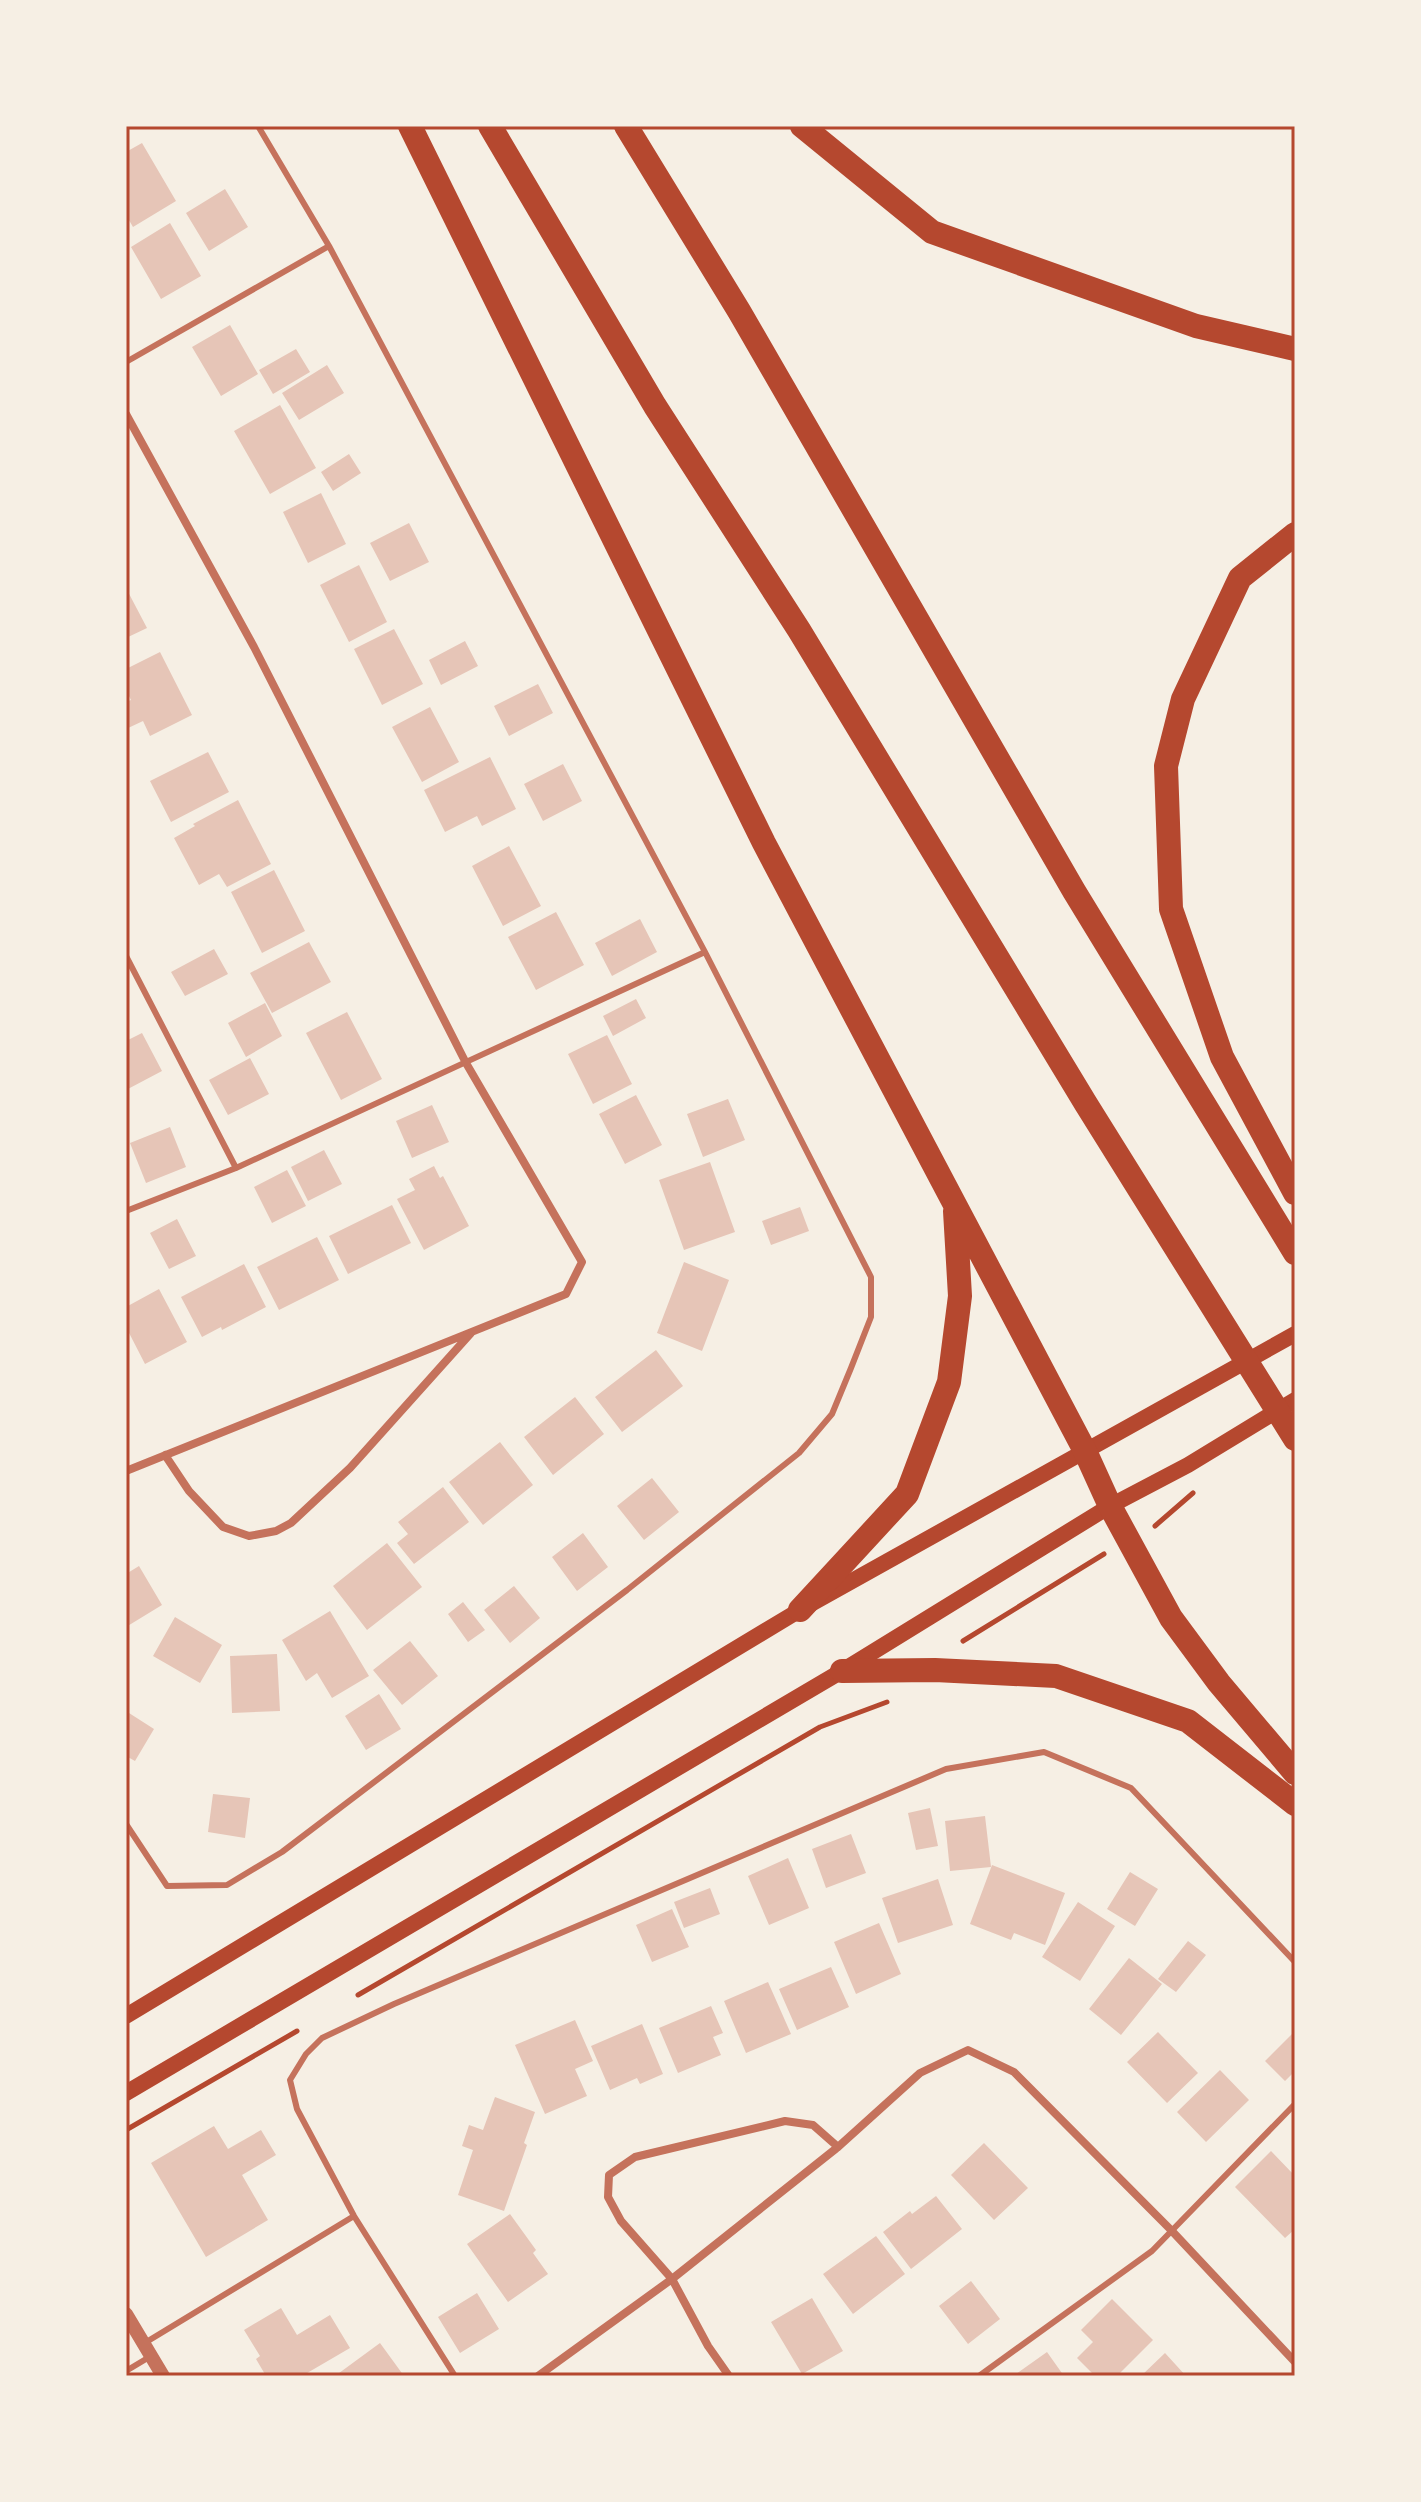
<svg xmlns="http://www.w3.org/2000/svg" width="1421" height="2502" viewBox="0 0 1421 2502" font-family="'Titillium Web',sans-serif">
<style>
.building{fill:#e6c5b7}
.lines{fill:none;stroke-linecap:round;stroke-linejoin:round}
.path{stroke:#b5482f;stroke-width:5}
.service{stroke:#c5725c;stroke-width:6}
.minor{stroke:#c5725c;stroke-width:8}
.tertiary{stroke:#c5725c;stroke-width:14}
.secondary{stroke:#b5482f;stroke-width:16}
.motorway{stroke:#b5482f;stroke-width:24}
.neatline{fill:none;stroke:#b5482f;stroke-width:3}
</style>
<rect width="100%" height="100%" fill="#f6efe4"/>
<!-- building -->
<path class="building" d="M142 143 176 201 133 227 126 215V152Z
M225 189 248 227 209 251 186 213Z
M170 223 201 276 161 299 131 247Z
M230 325 258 374 221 396 192 347Z
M296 349 310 372 273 394 259 370Z
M327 365 344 393 299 420 282 393Z
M280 405 316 468 270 494 234 431Z
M349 454 361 473 333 491 321 472Z
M321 493 346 544 308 563 283 512Z
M409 523 429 562 390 581 370 543Z
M359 565 387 622 349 642 320 585Z
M126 588 147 628 126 638Z
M394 629 423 684 382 705 354 649Z
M465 641 478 666 441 685 429 660Z
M160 652 192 715 150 736 143 721 126 729V702L131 700 126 690V669Z
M538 684 553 713 509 736 494 706Z
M430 707 459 762 422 782 392 727Z
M208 752 229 792 171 822 150 781Z
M490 757 516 809 482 826 477 816 445 832 424 790Z
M563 764 582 801 543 821 524 784Z
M238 800 271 864 227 887 219 874 199 885 174 838 195 826 193 824Z
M509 846 541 906 503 926 472 866Z
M274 870 305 931 262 953 231 892Z
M556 912 584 965 536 990 508 937Z
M640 919 657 952 612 976 595 943Z
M309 942 331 982 272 1013 250 973Z
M214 949 228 974 185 996 171 972Z
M636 999 646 1018 613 1036 603 1016Z
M265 1003 282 1036 246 1057 228 1023Z
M347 1012 382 1079 341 1100 306 1033Z
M142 1033 162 1071 126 1090V1041Z
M607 1035 632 1084 593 1104 568 1054Z
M250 1058 269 1094 228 1115 209 1080Z
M636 1095 662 1145 625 1164 599 1114Z
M728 1099 745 1140 703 1157 687 1114Z
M432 1105 449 1142 412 1158 396 1121Z
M170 1127 186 1167 146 1183 130 1143Z
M324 1150 342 1184 308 1201 291 1167Z
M710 1162 735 1232 684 1250 659 1180Z
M434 1166 440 1178 443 1176 469 1226 424 1250 397 1199 415 1190 409 1179Z
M287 1170 306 1206 272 1223 254 1187Z
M392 1205 411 1243 348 1274 329 1236Z
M800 1207 809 1231 771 1245 762 1221Z
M177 1219 196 1256 169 1269 150 1233Z
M317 1237 339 1280 279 1310 257 1267Z
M684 1262 729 1280 702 1351 657 1333Z
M244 1264 266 1307 222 1330 221 1327 202 1337 181 1297Z
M159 1289 187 1342 145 1364 126 1327V1307Z
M656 1350 683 1386 622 1432 595 1397Z
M575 1397 604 1434 553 1475 524 1437Z
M500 1442 533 1485 483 1525 449 1482Z
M652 1478 679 1512 644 1540 617 1506Z
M443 1487 469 1522 414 1564 397 1543 408 1534 398 1522Z
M583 1533 608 1567 577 1591 552 1557Z
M387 1543 422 1587 367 1630 333 1586Z
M139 1566 162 1605 126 1627V1574Z
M514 1586 540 1618 510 1643 484 1610Z
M463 1602 485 1630 468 1642 448 1614Z
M330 1611 369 1676 332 1698 317 1673 306 1681 282 1640Z
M175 1617 222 1645 200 1683 153 1656Z
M410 1641 438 1676 402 1705 373 1670Z
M277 1654 280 1711 232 1713 230 1656Z
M379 1694 401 1729 366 1750 345 1716Z
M129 1713 154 1729 135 1761 126 1756V1718Z
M213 1794 250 1798 245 1838 208 1832Z
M930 1808 938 1846 916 1850 908 1813Z
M985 1816 991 1867 950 1871 945 1821Z
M851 1834 866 1873 826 1888 812 1849Z
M788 1858 809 1908 769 1925 748 1876Z
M992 1865 1065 1893 1045 1945 1014 1933 1011 1940 970 1924Z
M1130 1872 1158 1889 1135 1926 1107 1909Z
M938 1879 953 1925 898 1943 882 1898Z
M710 1888 720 1914 684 1928 674 1902Z
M1078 1902 1115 1926 1080 1981 1042 1957Z
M672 1909 689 1947 652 1962 636 1925Z
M879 1923 901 1974 856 1994 834 1942Z
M1188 1941 1206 1955 1176 1992 1158 1979Z
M1129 1958 1162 1984 1121 2035 1089 2009Z
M831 1967 849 2007 797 2030 779 1989Z
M768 1982 791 2034 746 2053 724 2001Z
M711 2006 723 2033 713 2037 721 2055 678 2073 659 2028Z
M575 2020 593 2061 575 2069 587 2096 545 2114 515 2045Z
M642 2024 663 2074 640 2084 637 2078 610 2090 591 2046Z
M1158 2032 1198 2073 1167 2103 1127 2062Z
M1292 2034 1295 2037V2071L1285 2081 1265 2061Z
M1220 2070 1249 2100 1206 2142 1177 2112Z
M495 2097 535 2112 524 2143 527 2145 504 2211 458 2195 473 2150 462 2146 469 2125 483 2130Z
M214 2126 228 2149 261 2130 276 2155 242 2175 268 2220 206 2257 151 2163Z
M984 2143 1028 2188 994 2220 951 2175Z
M1271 2151 1295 2176V2229L1285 2238 1235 2187Z
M936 2196 962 2229 911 2269 883 2232 910 2211 912 2214Z
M510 2214 536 2250 533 2253 548 2274 508 2302 467 2244Z
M876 2236 905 2274 853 2314 823 2274Z
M971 2281 1000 2319 968 2344 939 2306Z
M477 2293 499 2329 460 2353 438 2317Z
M812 2298 843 2351 802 2374 771 2322Z
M1112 2299 1153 2340 1117 2376H1095L1077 2358 1093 2342 1081 2330Z
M281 2308 297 2335 330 2315 350 2348 302 2376H266L256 2359 260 2356 244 2330Z
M380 2343 404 2376H335Z
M1047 2352 1064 2376H1013Z
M1165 2353 1186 2376H1141Z"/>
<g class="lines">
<!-- path -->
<path class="path" d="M1155 1526 1193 1493
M963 1641 1104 1554
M358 1995 820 1727 887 1702
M126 2130 297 2031"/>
<!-- service -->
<path class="service" d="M126 362 329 246
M126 956 236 1168
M126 1211 236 1168 705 952
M126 1824 167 1886 227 1885 282 1852 627 1590 799 1453 832 1414 851 1368 871 1317V1277L705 952 329 246 258 126
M143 2344 354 2216
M126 2371 151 2356
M455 2376 354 2216 297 2109 290 2080 306 2054 322 2038 394 2004 946 1769 1044 1752 1131 1788 1295 1962
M979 2376 1152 2251 1295 2104"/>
<!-- minor -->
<path class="minor" d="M126 414 254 647 466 1063 582 1262 566 1294 126 1471
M165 1455 189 1491 223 1527 249 1536 276 1531 291 1523 350 1468 471 1333
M838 2147 813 2125 785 2121 635 2157 609 2175 608 2197 621 2221 672 2279 838 2147 920 2073 968 2050 1014 2072 1171 2230 1295 2362
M538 2376 672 2279 708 2346 729 2376"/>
<!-- tertiary -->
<path class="tertiary" d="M126 2314 163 2376"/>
<!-- secondary -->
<path class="secondary" d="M126 2016 800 1610 1295 1334
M126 2093 842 1671 1110 1506 1188 1465 1295 1400"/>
<!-- motorway -->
<path class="motorway" d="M410 126 764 843 1085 1451 1110 1506 1171 1618 1219 1683 1295 1773
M490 126 655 406 799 630 1086 1104 1295 1439
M626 126 739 311 1074 891 1295 1253
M802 126 932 232 1196 326 1295 349
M1295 534 1240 578 1183 699 1166 766 1171 909 1222 1057 1295 1193
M800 1610 907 1494 949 1382 960 1296 955 1211
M842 1671 935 1670 1056 1676 1188 1721 1295 1804"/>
</g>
<!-- border -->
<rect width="1421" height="2502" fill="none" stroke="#f6efe4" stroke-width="256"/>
<rect x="128" y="128" width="1165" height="2246" class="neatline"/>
</svg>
